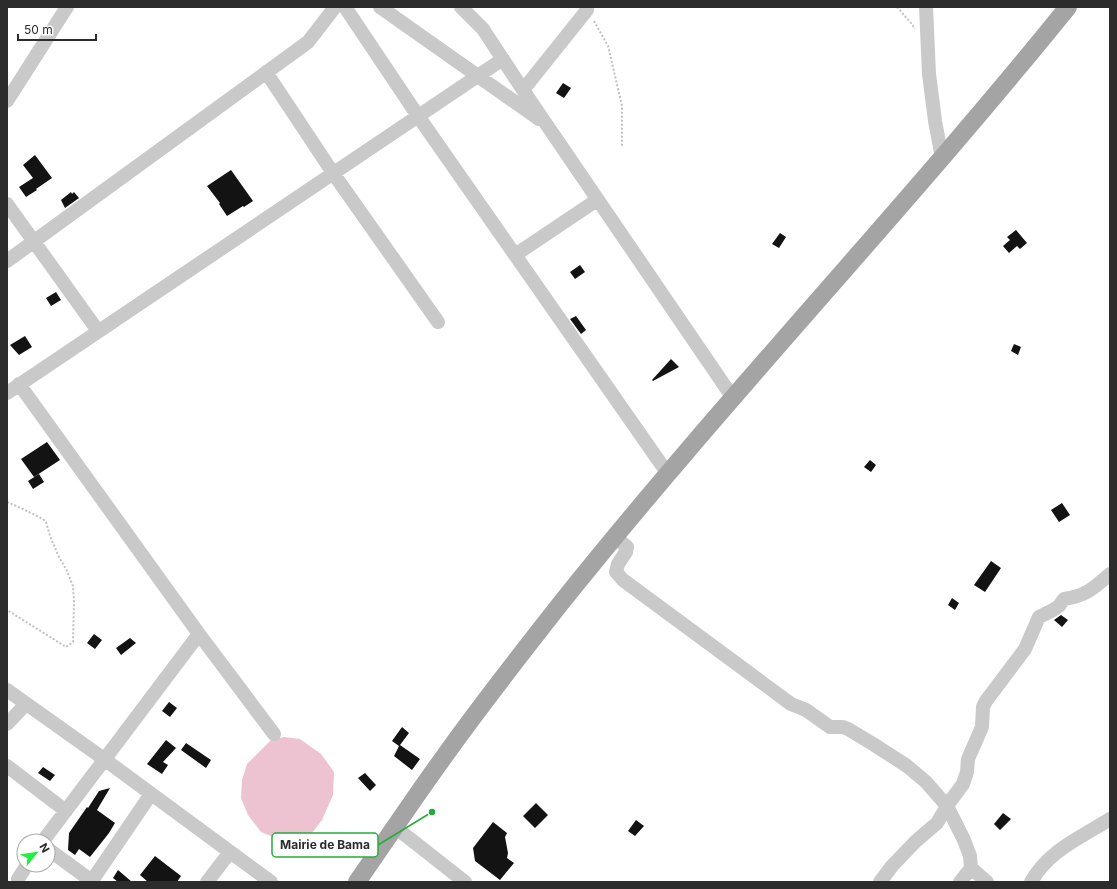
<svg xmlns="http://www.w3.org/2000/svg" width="1117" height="889" viewBox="0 0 1117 889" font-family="Inter,sans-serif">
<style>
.water{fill:#edc3d2}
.building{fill:#131313}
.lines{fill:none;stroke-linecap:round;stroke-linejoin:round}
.path{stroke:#c0c0c0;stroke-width:2;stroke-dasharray:2 2;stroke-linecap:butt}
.minor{stroke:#c9c9c9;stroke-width:14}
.major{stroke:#a4a4a4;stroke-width:18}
.leader{fill:none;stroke:#26ab3c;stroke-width:1.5}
.callout-dot{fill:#26ab3c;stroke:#fff;stroke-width:1.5}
.callout{fill:#fff;stroke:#26ab3c;stroke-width:1.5}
.callout-label{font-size:12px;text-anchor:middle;font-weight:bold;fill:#2c2c2c}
</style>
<rect width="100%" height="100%" fill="#fff"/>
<!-- water -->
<path class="water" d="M284 737 300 739 321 754 334 772 333 795 322 820 312 833 299 841H283L261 832 248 815 241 798 242 780 247 764 271 740Z"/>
<!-- building -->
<path class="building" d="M563 83 571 88 564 98 556 93Z
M35 155 52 178 36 189 37 190 26 197 19 187 33 178 23 165Z
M231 170 253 201 244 207 243 206 227 216 219 204 220 203 207 186Z
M71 192 72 194 74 192 79 198 65 208 61 200Z
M1016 230 1027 243 1020 249 1017 246 1009 253 1003 246 1010 240 1007 237Z
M780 233 786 237 779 248 772 244Z
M580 265 585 272 575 279 570 272Z
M56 292 61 300 51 306 46 298Z
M576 316 586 330 581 334 570 319Z
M25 336 32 347 19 355 10 345Z
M1014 344 1021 347 1018 355 1011 351Z
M671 359 679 367 653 381 652 380Z
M47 442 60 460 34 477 21 459Z
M870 460 876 465 871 472 864 467Z
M39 474 44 482 33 489 28 481Z
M1062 503 1070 515 1059 522 1051 510Z
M991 561 1001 568 985 592 974 585Z
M952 598 959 603 955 610 948 605Z
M1061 615 1068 620 1062 627 1054 620Z
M94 634 102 640 95 649 87 643Z
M130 638 136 643 121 655 116 648Z
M169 702 177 708 170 717 162 711Z
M402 727 409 733 400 745 420 759 412 770 394 756 399 746 392 741Z
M166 740 176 748 163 762 168 765 162 774 147 764Z
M186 743 211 760 206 768 181 750Z
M43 767 55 775 50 781 38 773Z
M365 773 376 785 370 791 358 778Z
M110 788 97 810 115 823 109 833 90 857 79 849 75 855 68 850 69 833 87 807 88 808 99 791Z
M536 803 548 815 535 828 523 816Z
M1003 813 1011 819 1000 830 994 824Z
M636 820 644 826 635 836 628 831Z
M493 822 507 833 505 837 508 853 507 858 514 863 500 880 475 861 473 848Z
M155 856 181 876 177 882H148L140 875Z
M118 870 132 882H118L113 878Z"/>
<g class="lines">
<!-- path -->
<path class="path" d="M897 7 911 23 915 29
M594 21 608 46 622 106V147
M7 502 23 509 43 519 46 522 50 536 58 555 67 571 73 586 74 601 73 642 66 647 7 610"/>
<!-- minor -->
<path class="minor" d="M345 7 418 116 668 474
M380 7 539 119
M461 7 483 29 523 90 733 398
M926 7 929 74 935 121 942 158
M266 72 333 173 438 322
M523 90 587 10
M7 101 67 7
M7 204 98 331
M515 255 597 200
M7 261 308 42 335 7
M19 384 199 634 274 734
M7 393 503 59
M615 537 627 547 626 552 618 564 616 572 623 580 791 704 806 710 830 727H843L848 729 873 744 907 766 926 782 947 806 964 840 970 856 971 868
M7 690 104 759 271 882
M7 724 26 704
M7 766 66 811
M395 827 465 882
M43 841 199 634
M48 849 93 882
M18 882V879L27 865
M91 882 151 794
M207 882 230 852
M880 882 892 866 916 841 937 823 949 803 963 784 967 772 968 759 982 727 983 707 986 701 1025 649 1039 617 1053 610 1059 606 1064 599C1086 596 1094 588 1110 574
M960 882 971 868 987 882
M1031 882C1049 850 1080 838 1110 819"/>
<!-- major -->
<path class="major" d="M357 882C385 842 412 801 441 761 479 707 520 655 561 603 724 399 904 210 1068 7"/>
</g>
<!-- callouts -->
<path class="leader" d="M432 812L378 845"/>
<circle class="callout-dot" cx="432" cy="812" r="4"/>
<rect class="callout" x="272" y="833" width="106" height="24" rx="4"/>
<g class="callout-label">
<text x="325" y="849">Mairie de Bama</text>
</g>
<!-- border -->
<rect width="1117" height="889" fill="none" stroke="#2c2c2c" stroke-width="16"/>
<!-- north arrow -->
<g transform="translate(36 853) rotate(60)"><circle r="19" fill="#ffffff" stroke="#ababab"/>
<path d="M0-3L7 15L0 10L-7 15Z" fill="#22ef44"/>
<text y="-6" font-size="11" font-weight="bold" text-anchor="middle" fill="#2c2c2c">N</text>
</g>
<!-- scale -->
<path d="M18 34v6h78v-6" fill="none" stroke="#2c2c2c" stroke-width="2"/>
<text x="24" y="34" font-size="12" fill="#2c2c2c" stroke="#ffffff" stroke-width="3" paint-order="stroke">50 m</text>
</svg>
